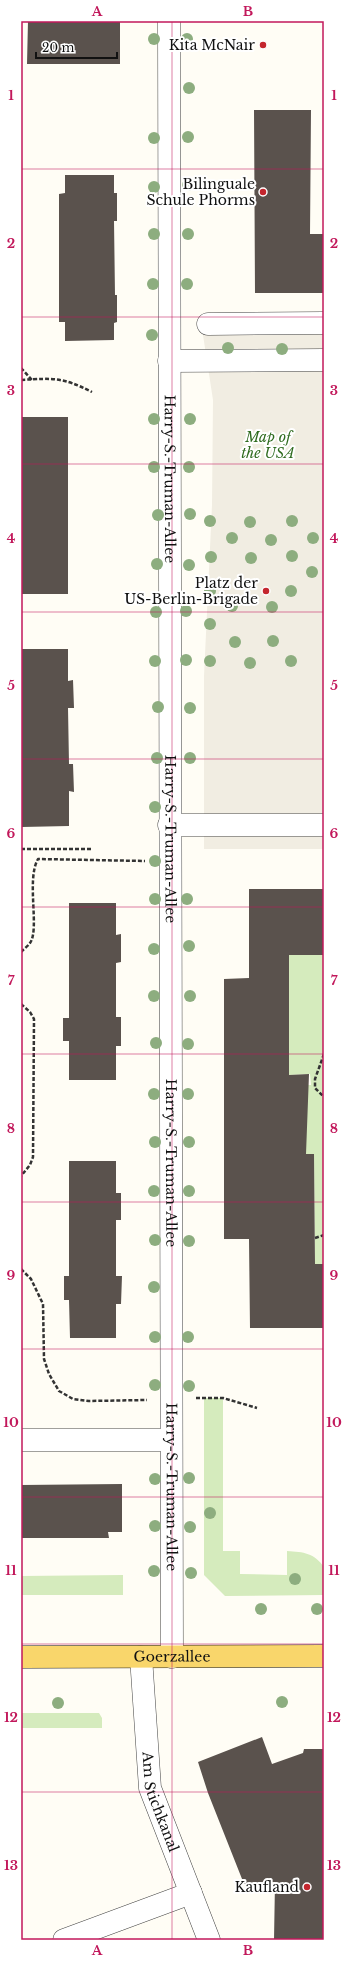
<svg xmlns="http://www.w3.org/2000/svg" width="345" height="1961" viewBox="0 0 345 1961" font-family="'Libre Baskerville',serif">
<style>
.green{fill:#d5ebbd}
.plaza{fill:#f1ede2}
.building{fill:#5a524d}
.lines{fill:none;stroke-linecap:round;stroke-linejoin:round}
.minor-casing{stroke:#444;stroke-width:23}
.major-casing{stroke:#222;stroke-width:23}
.path{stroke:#333;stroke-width:2.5;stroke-dasharray:4 2;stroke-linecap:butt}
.minor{stroke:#fff;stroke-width:22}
.major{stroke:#f9d66b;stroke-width:22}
.tree{fill:#8dad7f}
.grid{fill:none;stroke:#c2185b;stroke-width:1;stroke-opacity:0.55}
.poi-dot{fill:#c4262e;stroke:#fff;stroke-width:1.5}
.labels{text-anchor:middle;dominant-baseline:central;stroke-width:4;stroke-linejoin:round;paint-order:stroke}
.poi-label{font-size:14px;fill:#111;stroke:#fff;text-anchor:end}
.park-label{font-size:14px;font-style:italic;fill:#2f6b1f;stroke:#fff}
.street-label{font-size:14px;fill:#111;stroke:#fff}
.neatline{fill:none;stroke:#c2185b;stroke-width:1.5}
.grid-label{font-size:13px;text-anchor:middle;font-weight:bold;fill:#c2185b}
</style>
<rect width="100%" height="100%" fill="#fffdf5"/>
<!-- green -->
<path class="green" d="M289 955H324V1264H315L314 1154H290V1085H311L310 1074 289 1075Z
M204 1398H223V1551H240V1574L287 1575V1551C304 1552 314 1553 324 1567V1595L225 1596 204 1575Z
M123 1575V1595H21V1576Z
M21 1713H99L102 1718V1728H21Z"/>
<!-- plaza -->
<path class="plaza" d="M324 334V849H204V676L212 505 213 400 203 335Z"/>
<!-- building -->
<path class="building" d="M28 21H120V64H27Z
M254 110H311L310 234H324V293H255Z
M65 175H114V193H117V221H114L115 295H117V322L114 323V340L65 341V322H59V194L65 193Z
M21 417H68V594H21Z
M21 649H68V681L73 680 74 708H68L69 764H73L74 792 69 791V826L22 827Z
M249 889H324V955H289V1075L309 1074 306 1154H314L315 1264H324V1328H250L249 1239H224V979L249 978Z
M69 903H116V935L121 934V962L116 963V1017H121V1046H116V1080H69V1041H63V1018H69Z
M69 1161H116V1193H121V1220H116V1276H122L121 1304H116V1338H70L69 1300H64V1276H69Z
M122 1484V1532H108L109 1538H21V1485Z
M262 1737 272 1764 303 1753 304 1749H324V1940H274L275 1882 244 1884 208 1793 198 1762Z"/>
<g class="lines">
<!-- minor casing -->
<g class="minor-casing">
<g id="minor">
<path id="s1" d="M169 21 172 1657"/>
<path d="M208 324 324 323"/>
<path d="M169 361 324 360"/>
<path d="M169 825H324"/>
<path d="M21 1440H171"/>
<path id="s2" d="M141 1657 150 1788 209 1940"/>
<path d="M64 1940 191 1893"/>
</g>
</g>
<!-- major casing -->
<g class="major-casing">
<g id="major">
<path id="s3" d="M21 1657 324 1656"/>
</g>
</g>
<!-- path -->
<path class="path" d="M21 368 32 380
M21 380C54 378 62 377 92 392
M21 849H92
M21 952C24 949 28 946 30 943 40 929 26 880 38 859L145 861
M21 1004 30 1012 34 1019 33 1157 30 1165 21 1176
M324 1054 315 1079V1088L324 1097
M315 1238 324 1235
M21 1269 31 1279 43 1304 44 1359 49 1374 59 1391 73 1399 89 1401 147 1400
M196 1398H223L257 1408"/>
<!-- minor -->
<use href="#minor" class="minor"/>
<!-- major -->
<use href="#major" class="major"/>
</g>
<!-- trees -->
<g class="tree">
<circle cx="154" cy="39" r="6"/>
<circle cx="187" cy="39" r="6"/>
<circle cx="189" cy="88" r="6"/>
<circle cx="188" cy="137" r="6"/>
<circle cx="154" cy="138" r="6"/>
<circle cx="188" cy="185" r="6"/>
<circle cx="154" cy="187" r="6"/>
<circle cx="154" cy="234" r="6"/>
<circle cx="188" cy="234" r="6"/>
<circle cx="153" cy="284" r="6"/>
<circle cx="187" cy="284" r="6"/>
<circle cx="152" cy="335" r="6"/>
<circle cx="228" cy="348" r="6"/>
<circle cx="282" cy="349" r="6"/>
<circle cx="154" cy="419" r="6"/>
<circle cx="190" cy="419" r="6"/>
<circle cx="154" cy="467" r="6"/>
<circle cx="189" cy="467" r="6"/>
<circle cx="190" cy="514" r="6"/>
<circle cx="158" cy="515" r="6"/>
<circle cx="210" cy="521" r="6"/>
<circle cx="292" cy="521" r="6"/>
<circle cx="250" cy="522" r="6"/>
<circle cx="232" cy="538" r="6"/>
<circle cx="313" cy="538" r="6"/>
<circle cx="271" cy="540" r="6"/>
<circle cx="292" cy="556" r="6"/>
<circle cx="211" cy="557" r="6"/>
<circle cx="251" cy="558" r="6"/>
<circle cx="157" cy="564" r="6"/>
<circle cx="189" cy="565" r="6"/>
<circle cx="312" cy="572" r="6"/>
<circle cx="210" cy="591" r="6"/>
<circle cx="291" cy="591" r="6"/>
<circle cx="232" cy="606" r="6"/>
<circle cx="272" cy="607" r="6"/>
<circle cx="186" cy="611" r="6"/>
<circle cx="156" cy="612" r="6"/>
<circle cx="210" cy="624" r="6"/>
<circle cx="273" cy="641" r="6"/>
<circle cx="235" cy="642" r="6"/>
<circle cx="186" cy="660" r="6"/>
<circle cx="155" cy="661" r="6"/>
<circle cx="210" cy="661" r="6"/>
<circle cx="291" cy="661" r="6"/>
<circle cx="250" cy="663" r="6"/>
<circle cx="158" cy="707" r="6"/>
<circle cx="190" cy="708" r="6"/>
<circle cx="157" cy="758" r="6"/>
<circle cx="190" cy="758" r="6"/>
<circle cx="155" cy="807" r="6"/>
<circle cx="155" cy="861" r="6"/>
<circle cx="155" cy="899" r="6"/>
<circle cx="187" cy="899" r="6"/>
<circle cx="189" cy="946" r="6"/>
<circle cx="154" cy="949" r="6"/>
<circle cx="154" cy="996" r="6"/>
<circle cx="190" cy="996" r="6"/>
<circle cx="156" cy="1043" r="6"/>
<circle cx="188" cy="1044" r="6"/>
<circle cx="154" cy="1094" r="6"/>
<circle cx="188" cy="1094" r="6"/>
<circle cx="155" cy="1142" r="6"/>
<circle cx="189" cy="1142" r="6"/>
<circle cx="154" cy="1191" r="6"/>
<circle cx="189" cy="1191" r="6"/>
<circle cx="155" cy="1240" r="6"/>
<circle cx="189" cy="1241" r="6"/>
<circle cx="154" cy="1287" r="6"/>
<circle cx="155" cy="1337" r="6"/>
<circle cx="188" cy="1337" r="6"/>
<circle cx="155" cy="1385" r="6"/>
<circle cx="189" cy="1386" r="6"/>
<circle cx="189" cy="1478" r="6"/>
<circle cx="155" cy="1479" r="6"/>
<circle cx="210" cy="1513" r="6"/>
<circle cx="155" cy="1526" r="6"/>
<circle cx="190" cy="1527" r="6"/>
<circle cx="154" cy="1571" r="6"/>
<circle cx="191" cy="1573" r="6"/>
<circle cx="295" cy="1579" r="6"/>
<circle cx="261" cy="1609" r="6"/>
<circle cx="317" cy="1609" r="6"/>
<circle cx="282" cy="1702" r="6"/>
<circle cx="58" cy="1703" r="6"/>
</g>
<!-- grid -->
<path class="grid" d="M172 21V1940M21 169H324M21 317H324M21 464H324M21 612H324M21 759H324M21 907H324M21 1054H324M21 1202H324M21 1349H324M21 1497H324M21 1644H324M21 1792H324"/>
<!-- markers -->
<g class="poi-dot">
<circle cx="263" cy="45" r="4"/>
<circle cx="263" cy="192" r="4"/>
<circle cx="266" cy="591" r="4"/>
<circle cx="307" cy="1887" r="4"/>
</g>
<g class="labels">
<!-- poi labels -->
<g class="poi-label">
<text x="255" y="45">Kita McNair</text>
<text x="255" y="184">Bilinguale<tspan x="255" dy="16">Schule Phorms</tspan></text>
<text x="258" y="583">Platz der<tspan x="258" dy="16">US-Berlin-Brigade</tspan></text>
<text x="299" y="1887">Kaufland</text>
</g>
<!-- park labels -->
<g class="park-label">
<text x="268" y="437">Map of<tspan x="268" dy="16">the USA</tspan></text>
</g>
<!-- street labels -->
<g class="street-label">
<text stroke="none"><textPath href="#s1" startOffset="458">Harry-S.-Truman-Allee</textPath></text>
<text stroke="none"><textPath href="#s1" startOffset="818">Harry-S.-Truman-Allee</textPath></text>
<text stroke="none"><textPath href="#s1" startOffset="1142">Harry-S.-Truman-Allee</textPath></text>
<text stroke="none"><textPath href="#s1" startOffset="1466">Harry-S.-Truman-Allee</textPath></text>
<text stroke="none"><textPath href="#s3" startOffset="151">Goerzallee</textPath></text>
<text stroke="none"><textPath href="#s2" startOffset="147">Am Stichkanal</textPath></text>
</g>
</g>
<!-- border -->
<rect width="345" height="1961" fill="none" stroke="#ffffff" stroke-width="44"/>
<!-- scale -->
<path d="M36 52v6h81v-6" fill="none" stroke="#111111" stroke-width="2"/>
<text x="42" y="52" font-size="12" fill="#111111" stroke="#ffffff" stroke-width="3" paint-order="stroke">20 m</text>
<rect x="22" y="22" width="301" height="1917" class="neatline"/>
<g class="grid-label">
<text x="97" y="16">A</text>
<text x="248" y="16">B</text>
<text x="11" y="100">1</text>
<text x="334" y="100">1</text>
<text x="11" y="248">2</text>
<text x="334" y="248">2</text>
<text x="11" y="395">3</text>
<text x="334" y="395">3</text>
<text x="11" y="543">4</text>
<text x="334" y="543">4</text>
<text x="11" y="690">5</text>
<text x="334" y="690">5</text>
<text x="11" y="838">6</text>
<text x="334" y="838">6</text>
<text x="11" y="985">7</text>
<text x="334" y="985">7</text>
<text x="11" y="1133">8</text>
<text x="334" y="1133">8</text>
<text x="11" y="1280">9</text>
<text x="334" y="1280">9</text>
<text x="11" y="1427">10</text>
<text x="334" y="1427">10</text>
<text x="11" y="1575">11</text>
<text x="334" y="1575">11</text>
<text x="11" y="1722">12</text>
<text x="334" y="1722">12</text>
<text x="11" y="1870">13</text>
<text x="334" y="1870">13</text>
<text x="97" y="1955">A</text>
<text x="248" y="1955">B</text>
</g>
</svg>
